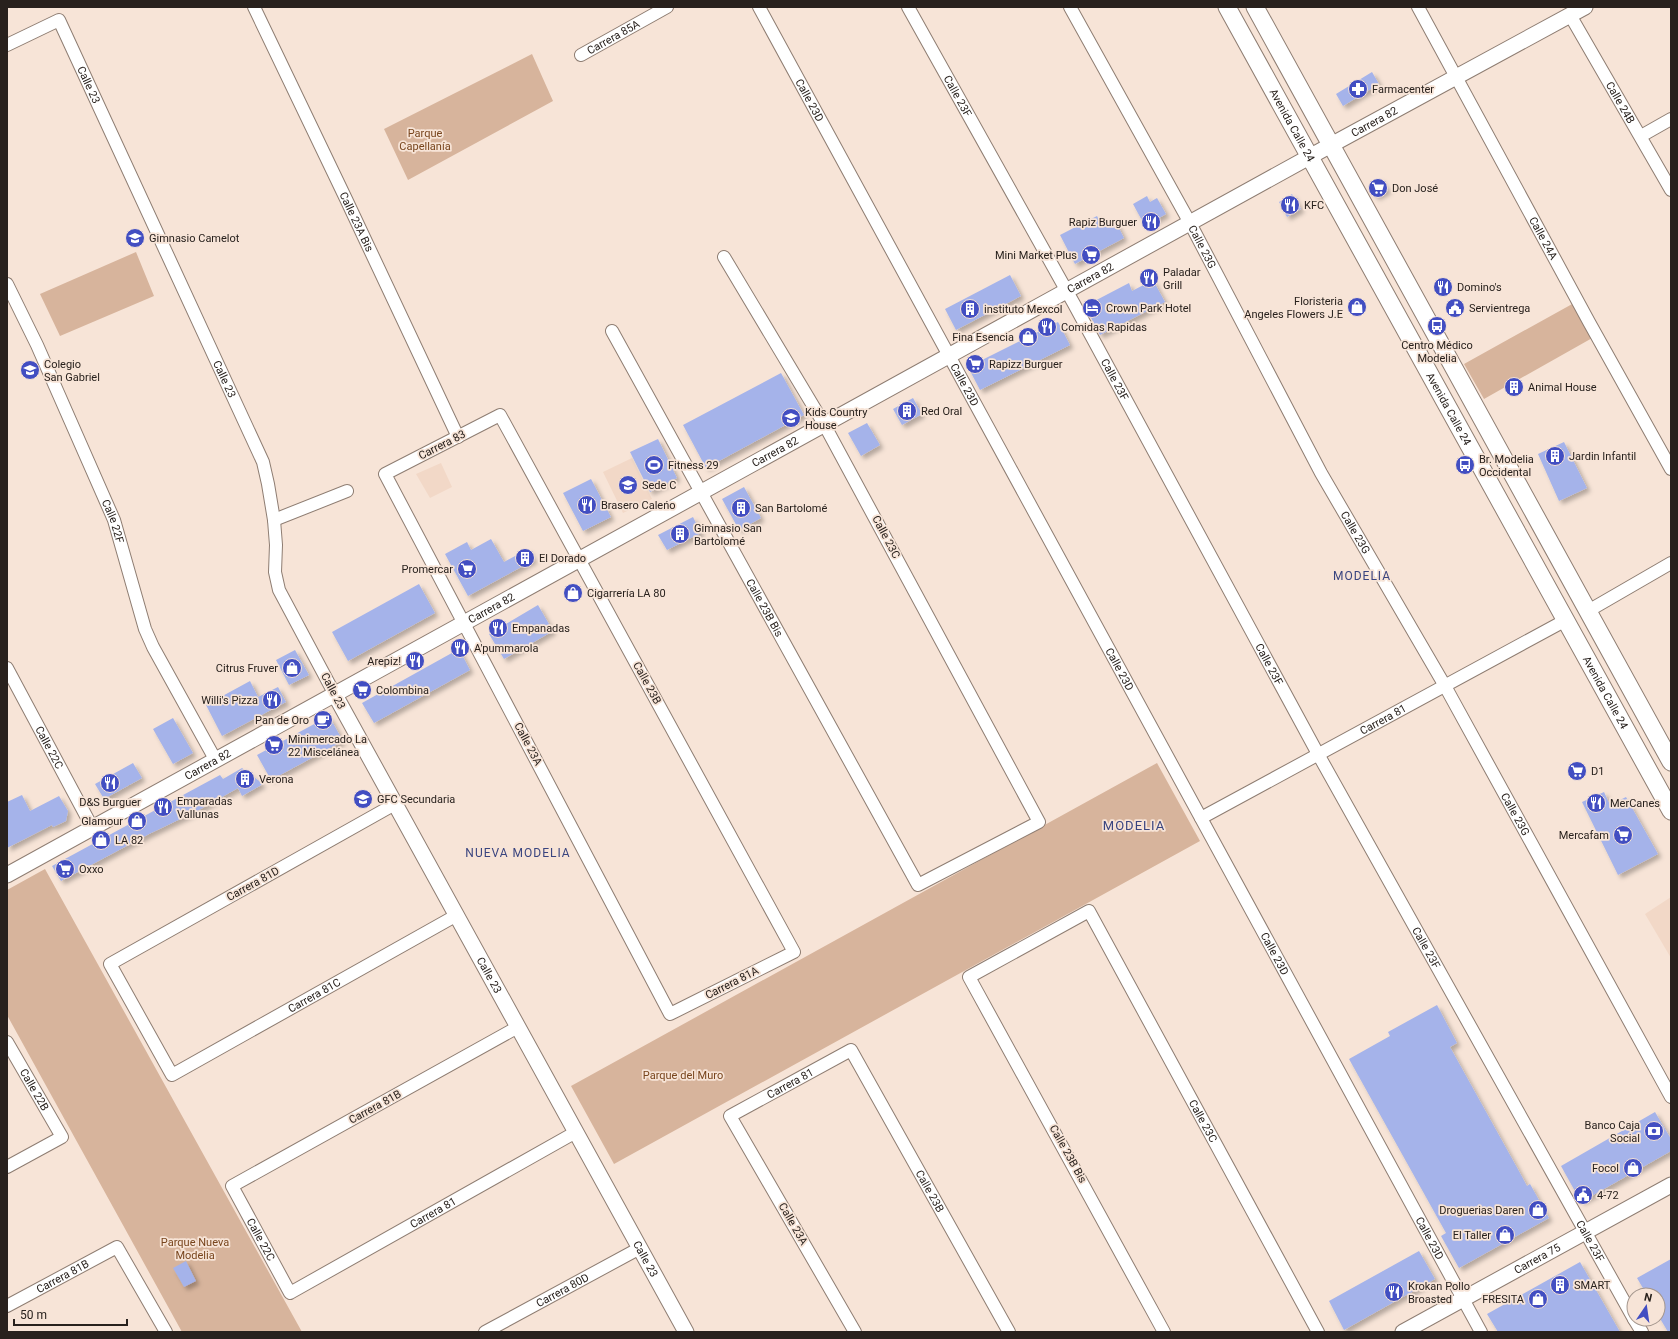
<svg xmlns="http://www.w3.org/2000/svg" width="1678" height="1339" viewBox="0 0 1678 1339" font-family="Roboto,sans-serif">
<style>
.built{fill:#f2d8c7}
.green{fill:#d7b49c}
.building{fill:#a5b3ea;filter:url(#shadow)}
.lines{fill:none;stroke-linecap:round;stroke-linejoin:round}
.minor-casing{stroke:#8e7d72;stroke-width:14}
.tertiary-casing{stroke:#8e7d72;stroke-width:17}
.secondary-casing{stroke:#8e7d72;stroke-width:19}
.minor{stroke:#fff;stroke-width:12}
.tertiary{stroke:#fff;stroke-width:15}
.secondary{stroke:#fff;stroke-width:17}
.labels{text-anchor:middle;dominant-baseline:central;stroke-width:3.5;stroke-linejoin:round;paint-order:stroke}
.street-label{font-size:11px;fill:#28211d;stroke:#f7e4d7}
.poi-label{font-size:11px;fill:#28211d;stroke:#f7e4d7;text-anchor:start}
.park-label{font-size:11px;fill:#78451d;stroke:#f7e4d7}
.neighbourhood-label{font-size:12px;letter-spacing:1px;fill:#39447f;stroke:#f7e4d7}
.quarter-label{font-size:13px;letter-spacing:1px;fill:#39447f;stroke:#f7e4d7}
</style>
<defs>
<filter id="shadow"><feDropShadow dx="3.5" dy="3.5" stdDeviation="2" flood-color="#0004"/></filter>
</defs>
<rect width="100%" height="100%" fill="#f7e4d7"/>
<!-- built -->
<path class="built" d="M632 458 652 499 623 513 603 472Z
M441 463 452 487 430 498 416 474Z
M1671 897V958L1645 914Z"/>
<!-- green -->
<path class="green" d="M532 54 553 101 408 180 384 129Z
M136 252 154 296 60 336 40 294Z
M1574 303 1594 337 1484 399 1464 364Z
M1157 763 1200 841 614 1164 571 1086Z
M45 869 302 1332H182L7 1015V890Z"/>
<!-- building -->
<path class="building" d="M1372 72 1379 84 1343 106 1336 94Z
M1380 178 1388 190 1376 197 1368 186Z
M1292 194 1301 209 1287 217 1279 202Z
M1147 196 1150 202 1157 198 1166 214 1145 226 1133 204Z
M1097 216 1102 226 1115 220 1124 238 1075 264 1060 235Z
M1010 275 1021 296 956 330 945 309Z
M1153 280 1165 302 1100 335 1085 306 1129 283 1132 291Z
M1058 322 1070 345 980 390 968 367Z
M781 373 804 415 706 468 683 425Z
M913 398 922 414 902 425 893 409Z
M867 423 880 445 861 456 848 433Z
M658 439 677 478 650 492 630 452Z
M1564 442 1587 488 1559 501 1538 454Z
M591 479 611 517 583 531 563 493Z
M744 487 761 518 739 530 722 499Z
M693 517 701 533 667 550 658 535Z
M491 539 504 562 528 549 534 560 468 596 445 554 467 542 471 550Z
M419 584 435 613 348 661 332 632Z
M538 605 553 631 504 659 489 634Z
M459 649 470 670 374 723 362 703Z
M295 650 309 675 289 685 276 660Z
M250 681 258 697 278 687 286 702 222 736 206 705Z
M329 716 343 741 271 780 257 755Z
M173 718 193 753 173 764 153 729Z
M133 763 142 778 104 799 95 784Z
M242 768 263 784 242 796 238 788 197 811 149 834 61 881 52 866 220 775 223 779Z
M1604 792 1610 805 1626 797 1658 854 1618 875 1582 802Z
M22 795 30 811 59 796 68 811 66 821 53 827 52 825 7 848V802Z
M1437 1005 1457 1043 1450 1047 1520 1173 1527 1186 1530 1184 1549 1218 1459 1268 1441 1236 1446 1233 1349 1059 1390 1036 1388 1032Z
M1655 1112 1671 1139V1151L1581 1202 1561 1166Z
M1419 1251 1435 1279 1344 1330 1329 1301Z
M1671 1259V1332H1668L1658 1315V1295H1647L1637 1278Z
M186 1261 196 1281 184 1287 173 1268Z
M1580 1262 1620 1332H1498L1487 1314Z"/>
<g class="lines">
<!-- minor casing -->
<g class="minor-casing">
<g id="minor">
<path id="s1" d="M254 7 346 199 458 437"/>
<path id="s2" d="M759 7 1481 1332"/>
<path id="s3" d="M908 7 1074 304 1318 754 1634 1319"/>
<path id="s4" d="M1070 7 1190 223 1321 473 1445 686 1671 1097"/>
<path id="s5" d="M1418 7 1589 322 1671 469"/>
<path id="s6" d="M1570 15 1671 190"/>
<path id="s7" d="M7 45 59 20 263 462 268 484 274 520 276 545 275 572 279 590 334 693"/>
<path id="s8" d="M581 55 667 7"/>
<path d="M1641 136 1671 119"/>
<path id="s9" d="M7 284 37 345 114 520 145 629 153 647 215 759"/>
<path id="s10" d="M612 331 918 885 1039 822 824 424 724 257"/>
<path d="M500 415 794 952 670 1014 385 474Z"/>
<path d="M274 520 347 491"/>
<path d="M1588 611 1671 563"/>
<path id="s11" d="M7 668 92 827"/>
<path id="s12" d="M395 804 110 964 172 1075 457 915"/>
<path id="s13" d="M1201 818 1566 620"/>
<path id="s14" d="M518 1027 232 1186 290 1293 576 1132"/>
<path id="s15" d="M7 1042 62 1137 7 1167"/>
<path id="s16" d="M7 1306 117 1247 166 1332"/>
<path d="M1634 1319 1642 1332"/>
<path id="s17" d="M485 1332 640 1248"/>
<path id="s18" d="M855 1332 730 1116 851 1050 1009 1332"/>
<path id="s19" d="M1164 1332 969 977 1089 911 1318 1332"/>
</g>
</g>
<!-- tertiary casing -->
<g class="tertiary-casing">
<g id="tertiary">
<path id="s20" d="M334 693 686 1332"/>
<path id="s21" d="M7 875 1331 145 1585 7"/>
<path id="s22" d="M1403 1332 1671 1185"/>
</g>
</g>
<!-- secondary casing -->
<g class="secondary-casing">
<g id="secondary">
<path id="s23" d="M1227 7 1671 811"/>
<path d="M1255 7 1671 762"/>
</g>
</g>
<!-- minor -->
<use href="#minor" class="minor"/>
<!-- tertiary -->
<use href="#tertiary" class="tertiary"/>
<!-- secondary -->
<use href="#secondary" class="secondary"/>
</g>
<!-- icons -->
<defs>
<g id="pharmacy-disc" transform="scale(1)"><circle r="9.5" fill="#424ec2" stroke="#f7e4d7"/><path d="M-2-6h4v4h4v4h-4v4h-4v-4h-4v-4h4Z" fill="#fff"/></g>
<g id="supermarket-disc" transform="scale(1)"><circle r="9.5" fill="#424ec2" stroke="#f7e4d7"/><path d="M-6-5.5h2.5l.6 2H6L4.5 2H-2.5L-4.4-4H-6ZM-1.5 3.2a1.3 1.3 0 1 0 .1 0ZM3 3.2a1.3 1.3 0 1 0 .1 0Z" fill="#fff"/></g>
<g id="restaurant-disc" transform="scale(1)"><circle r="9.5" fill="#424ec2" stroke="#f7e4d7"/><path d="M-5-6h1v4h1v-4h1v4h1v-4h1v5L-1.5 .5V6h-2V.5L-5-1ZM5-6V6H3V1.5H1.5Q1.5-4 5-6Z" fill="#fff"/></g>
<g id="school-disc" transform="scale(1)"><circle r="9.5" fill="#424ec2" stroke="#f7e4d7"/><path d="M0-5L7-2L0 1L-7-2ZM-4 1L0 2.5L4 1V4Q0 6-4 4Z" fill="#fff"/></g>
<g id="shop-disc" transform="scale(1)"><circle r="9.5" fill="#424ec2" stroke="#f7e4d7"/><path d="M-5-2.5h2.3a2.7 3.5 0 0 1 5.4 0H5L5.5 6h-11ZM-1.5-2.5h3a1.5 2.3 0 0 0-3 0Z" fill="#fff"/></g>
<g id="hotel-disc" transform="scale(1)"><circle r="9.5" fill="#424ec2" stroke="#f7e4d7"/><path d="M-6-4.5h1.5V1H6V5H4.5V3h-9V5H-6ZM-4 0a1.8 1.8 0 1 1 3.6 0ZM.5 0V-2.5h3Q6-2.5 6 0Z" fill="#fff"/></g>
<g id="civic-disc" transform="scale(1)"><circle r="9.5" fill="#424ec2" stroke="#f7e4d7"/><path d="M-.6-6.5H3V-4.5H.6V-3L4-1V1h2V6H-6V1h2V-1L-.6-3ZM-1.2 2.5V6h2.4V2.5Z" fill="#fff"/></g>
<g id="building-disc" transform="scale(1)"><circle r="9.5" fill="#424ec2" stroke="#f7e4d7"/><path d="M-4-6H4V6H1V3H-1V6H-4ZM-2.5-4.3h1.7v1.8h-1.7ZM.8-4.3h1.7v1.8H.8ZM-2.5-1h1.7V.8h-1.7ZM.8-1h1.7V.8H.8Z" fill="#fff"/></g>
<g id="bus-disc" transform="scale(1)"><circle r="9.5" fill="#424ec2" stroke="#f7e4d7"/><path d="M-5-6H5V4H4V6H2V4H-2V6H-4V4H-5ZM-3.5-4V0h7V-4ZM-3.5 1.2v1.5H-2V1.2ZM2 1.2v1.5H3.5V1.2Z" fill="#fff"/></g>
<g id="stadium-disc" transform="scale(1)"><circle r="9.5" fill="#424ec2" stroke="#f7e4d7"/><path d="M0-5a6.5 5 0 1 0 0 10a6.5 5 0 1 0 0-10ZM-3.5-1.8h7v3.6h-7Z" fill="#fff"/></g>
<g id="cafe-disc" transform="scale(1)"><circle r="9.5" fill="#424ec2" stroke="#f7e4d7"/><path d="M-5.5-4.5H6V0H3Q3 3.5 0 3.5H-2.5Q-5.5 3.5-5.5 0ZM3-3.2v2h1.7v-2ZM-6 4.5H4V6H-6Z" fill="#fff"/></g>
<g id="bank-disc" transform="scale(1)"><circle r="9.5" fill="#424ec2" stroke="#f7e4d7"/><path d="M-6-4H6V4H-6ZM0-2.3a2.3 2.3 0 1 0 0 4.6a2.3 2.3 0 1 0 0-4.6Z" fill="#fff"/></g>
</defs>
<g fill-rule="evenodd">
<use href="#pharmacy-disc" x="1358" y="89"/>
<use href="#supermarket-disc" x="1378" y="188"/>
<use href="#restaurant-disc" x="1290" y="205"/>
<use href="#restaurant-disc" x="1151" y="222"/>
<use href="#school-disc" x="135" y="238"/>
<use href="#supermarket-disc" x="1091" y="255"/>
<use href="#restaurant-disc" x="1149" y="278"/>
<use href="#restaurant-disc" x="1443" y="287"/>
<use href="#shop-disc" x="1357" y="307"/>
<use href="#hotel-disc" x="1092" y="308"/>
<use href="#civic-disc" x="1455" y="308"/>
<use href="#building-disc" x="970" y="309"/>
<use href="#bus-disc" x="1437" y="326"/>
<use href="#restaurant-disc" x="1047" y="327"/>
<use href="#shop-disc" x="1028" y="337"/>
<use href="#supermarket-disc" x="975" y="364"/>
<use href="#school-disc" x="30" y="370"/>
<use href="#building-disc" x="1514" y="387"/>
<use href="#building-disc" x="907" y="411"/>
<use href="#school-disc" x="791" y="418"/>
<use href="#building-disc" x="1555" y="456"/>
<use href="#stadium-disc" x="654" y="465"/>
<use href="#bus-disc" x="1465" y="465"/>
<use href="#school-disc" x="628" y="485"/>
<use href="#restaurant-disc" x="587" y="505"/>
<use href="#building-disc" x="741" y="508"/>
<use href="#building-disc" x="680" y="534"/>
<use href="#building-disc" x="525" y="558"/>
<use href="#supermarket-disc" x="467" y="569"/>
<use href="#shop-disc" x="573" y="593"/>
<use href="#restaurant-disc" x="498" y="628"/>
<use href="#restaurant-disc" x="460" y="648"/>
<use href="#restaurant-disc" x="415" y="661"/>
<use href="#shop-disc" x="292" y="668"/>
<use href="#supermarket-disc" x="362" y="690"/>
<use href="#restaurant-disc" x="272" y="700"/>
<use href="#cafe-disc" x="323" y="720"/>
<use href="#supermarket-disc" x="274" y="745"/>
<use href="#supermarket-disc" x="1577" y="771"/>
<use href="#building-disc" x="245" y="779"/>
<use href="#restaurant-disc" x="110" y="783"/>
<use href="#school-disc" x="363" y="799"/>
<use href="#restaurant-disc" x="1596" y="803"/>
<use href="#restaurant-disc" x="163" y="807"/>
<use href="#shop-disc" x="137" y="821"/>
<use href="#supermarket-disc" x="1623" y="835"/>
<use href="#shop-disc" x="101" y="840"/>
<use href="#supermarket-disc" x="65" y="869"/>
<use href="#bank-disc" x="1654" y="1131"/>
<use href="#shop-disc" x="1633" y="1168"/>
<use href="#civic-disc" x="1583" y="1195"/>
<use href="#shop-disc" x="1538" y="1210"/>
<use href="#shop-disc" x="1505" y="1235"/>
<use href="#building-disc" x="1560" y="1285"/>
<use href="#restaurant-disc" x="1394" y="1292"/>
<use href="#shop-disc" x="1538" y="1299"/>
</g>
<g class="labels">
<!-- street labels -->
<g class="street-label">
<text stroke="none"><textPath href="#s8" startOffset="37">Carrera 85A</textPath></text>
<text stroke="none"><textPath href="#s7" startOffset="129">Calle 23</textPath></text>
<text stroke="none"><textPath href="#s3" startOffset="102">Calle 23F</textPath></text>
<text stroke="none"><textPath href="#s2" startOffset="106">Calle 23D</textPath></text>
<text stroke="none"><textPath href="#s6" startOffset="101">Calle 24B</textPath></text>
<text stroke="none"><textPath href="#s21" startOffset="1561">Carrera 82</textPath></text>
<text stroke="none"><textPath href="#s23" startOffset="135">Avenida Calle 24</textPath></text>
<text stroke="none"><textPath href="#s1" startOffset="238">Calle 23A Bis</textPath></text>
<text stroke="none"><textPath href="#s5" startOffset="263">Calle 24A</textPath></text>
<text stroke="none"><textPath href="#s4" startOffset="274">Calle 23G</textPath></text>
<text stroke="none"><textPath href="#s21" startOffset="1237">Carrera 82</textPath></text>
<text stroke="none"><textPath href="#s7" startOffset="453">Calle 23</textPath></text>
<text stroke="none"><textPath href="#s3" startOffset="426">Calle 23F</textPath></text>
<text stroke="none"><textPath href="#s2" startOffset="430">Calle 23D</textPath></text>
<text stroke="none"><textPath href="#s23" startOffset="459">Avenida Calle 24</textPath></text>
<text transform="translate(442 445) rotate(-27)">Carrera 83</text>
<text stroke="none"><textPath href="#s21" startOffset="877">Carrera 82</textPath></text>
<text stroke="none"><textPath href="#s9" startOffset="260">Calle 22F</textPath></text>
<text stroke="none"><textPath href="#s4" startOffset="598">Calle 23G</textPath></text>
<text transform="translate(886 537) rotate(62)">Calle 23C</text>
<text stroke="none"><textPath href="#s21" startOffset="553">Carrera 82</textPath></text>
<text stroke="none"><textPath href="#s10" startOffset="316">Calle 23B Bis</textPath></text>
<text stroke="none"><textPath href="#s3" startOffset="750">Calle 23F</textPath></text>
<text stroke="none"><textPath href="#s2" startOffset="754">Calle 23D</textPath></text>
<text transform="translate(647 683) rotate(61)">Calle 23B</text>
<text transform="translate(333 691) rotate(62)">Calle 23</text>
<text stroke="none"><textPath href="#s23" startOffset="783">Avenida Calle 24</textPath></text>
<text stroke="none"><textPath href="#s13" startOffset="207">Carrera 81</textPath></text>
<text transform="translate(528 744) rotate(62)">Calle 23A</text>
<text stroke="none"><textPath href="#s11" startOffset="90">Calle 22C</textPath></text>
<text stroke="none"><textPath href="#s21" startOffset="229">Carrera 82</textPath></text>
<text stroke="none"><textPath href="#s4" startOffset="922">Calle 23G</textPath></text>
<text transform="translate(253 884) rotate(-29)">Carrera 81D</text>
<text stroke="none"><textPath href="#s3" startOffset="1074">Calle 23F</textPath></text>
<text stroke="none"><textPath href="#s2" startOffset="1078">Calle 23D</textPath></text>
<text stroke="none"><textPath href="#s20" startOffset="322">Calle 23</textPath></text>
<text transform="translate(732 983) rotate(-27)">Carrera 81A</text>
<text stroke="none"><textPath href="#s12" startOffset="617">Carrera 81C</textPath></text>
<text stroke="none"><textPath href="#s18" startOffset="318">Carrera 81</textPath></text>
<text stroke="none"><textPath href="#s15" startOffset="55">Calle 22B</textPath></text>
<text transform="translate(375 1107) rotate(-29)">Carrera 81B</text>
<text stroke="none"><textPath href="#s19" startOffset="781">Calle 23C</textPath></text>
<text transform="translate(1068 1154) rotate(61)">Calle 23B Bis</text>
<text stroke="none"><textPath href="#s18" startOffset="549">Calle 23B</textPath></text>
<text stroke="none"><textPath href="#s14" startOffset="613">Carrera 81</textPath></text>
<text transform="translate(793 1224) rotate(60)">Calle 23A</text>
<text stroke="none"><textPath href="#s2" startOffset="1402">Calle 23D</textPath></text>
<text stroke="none"><textPath href="#s14" startOffset="388">Calle 22C</textPath></text>
<text stroke="none"><textPath href="#s3" startOffset="1410">Calle 23F</textPath></text>
<text stroke="none"><textPath href="#s20" startOffset="646">Calle 23</textPath></text>
<text stroke="none"><textPath href="#s22" startOffset="153">Carrera 75</textPath></text>
<text stroke="none"><textPath href="#s16" startOffset="63">Carrera 81B</textPath></text>
<text stroke="none"><textPath href="#s17" startOffset="88">Carrera 80D</textPath></text>
</g>
<!-- poi labels -->
<g class="poi-label">
<text x="1372" y="89">Farmacenter</text>
<text x="1392" y="188">Don José</text>
<text x="1304" y="205">KFC</text>
<text x="1137" y="222" text-anchor="end">Rapiz Burguer</text>
<text x="149" y="238">Gimnasio Camelot</text>
<text x="1077" y="255" text-anchor="end">Mini Market Plus</text>
<text x="1163" y="272">Paladar<tspan x="1163" dy="13">Grill</tspan></text>
<text x="1457" y="287">Domino's</text>
<text x="1343" y="301" text-anchor="end">Floristeria<tspan x="1343" dy="13">Angeles Flowers J.E</tspan></text>
<text x="1106" y="308">Crown Park Hotel</text>
<text x="1469" y="308">Servientrega</text>
<text x="984" y="309">instituto Mexcol</text>
<text x="1061" y="327">Comidas Rapidas</text>
<text x="1014" y="337" text-anchor="end">Fina Esencia</text>
<text x="1437" y="345" text-anchor="middle">Centro Médico<tspan x="1437" dy="13">Modelia</tspan></text>
<text x="44" y="364">Colegio<tspan x="44" dy="13">San Gabriel</tspan></text>
<text x="989" y="364">Rapizz Burguer</text>
<text x="1528" y="387">Animal House</text>
<text x="921" y="411">Red Oral</text>
<text x="805" y="412">Kids Country<tspan x="805" dy="13">House</tspan></text>
<text x="1569" y="456">Jardin Infantil</text>
<text x="1479" y="459">Br. Modelia<tspan x="1479" dy="13">Occidental</tspan></text>
<text x="668" y="465">Fitness 29</text>
<text x="642" y="485">Sede C</text>
<text x="601" y="505">Brasero Caleńo</text>
<text x="755" y="508">San Bartolomé</text>
<text x="694" y="528">Gimnasio San<tspan x="694" dy="13">Bartolomé</tspan></text>
<text x="539" y="558">El Dorado</text>
<text x="453" y="569" text-anchor="end">Promercar</text>
<text x="587" y="593">Cigarrería LA 80</text>
<text x="512" y="628">Empanadas</text>
<text x="474" y="648">A'pummarola</text>
<text x="401" y="661" text-anchor="end">Arepiz!</text>
<text x="278" y="668" text-anchor="end">Citrus Fruver</text>
<text x="376" y="690">Colombina</text>
<text x="258" y="700" text-anchor="end">Willi's Pizza</text>
<text x="309" y="720" text-anchor="end">Pan de Oro</text>
<text x="288" y="739">Minimercado La<tspan x="288" dy="13">22 Miscelánea</tspan></text>
<text x="1591" y="771">D1</text>
<text x="259" y="779">Verona</text>
<text x="377" y="799">GFC Secundaria</text>
<text x="177" y="801">Emparadas<tspan x="177" dy="13">Vallunas</tspan></text>
<text x="110" y="802" text-anchor="middle">D&amp;S Burguer</text>
<text x="1610" y="803">MerCanes</text>
<text x="123" y="821" text-anchor="end">Glamour</text>
<text x="1609" y="835" text-anchor="end">Mercafam</text>
<text x="115" y="840">LA 82</text>
<text x="79" y="869">Oxxo</text>
<text x="1640" y="1125" text-anchor="end">Banco Caja<tspan x="1640" dy="13">Social</tspan></text>
<text x="1619" y="1168" text-anchor="end">Focol</text>
<text x="1597" y="1195">4-72</text>
<text x="1524" y="1210" text-anchor="end">Droguerias Daren</text>
<text x="1491" y="1235" text-anchor="end">El Taller</text>
<text x="1574" y="1285">SMART</text>
<text x="1408" y="1286">Krokan Pollo<tspan x="1408" dy="13">Broasted</tspan></text>
<text x="1524" y="1299" text-anchor="end">FRESITA</text>
</g>
<!-- park labels -->
<g class="park-label">
<text x="425" y="133">Parque<tspan x="425" dy="13">Capellanía</tspan></text>
<text x="683" y="1075">Parque del Muro</text>
<text x="195" y="1242">Parque Nueva<tspan x="195" dy="13">Modelia</tspan></text>
</g>
<!-- neighbourhood labels -->
<g class="neighbourhood-label">
<text x="1362" y="576">MODELIA</text>
<text x="518" y="853">NUEVA MODELIA</text>
</g>
<!-- quarter labels -->
<g class="quarter-label">
<text x="1134" y="825">MODELIA</text>
</g>
</g>
<!-- border -->
<rect width="1678" height="1339" fill="none" stroke="#28211d" stroke-width="16"/>
<!-- north arrow -->
<g transform="translate(1646 1307) rotate(13)"><circle r="19" fill="#f7e4d7" stroke="#a4968d"/>
<path d="M0-3L7 15L0 10L-7 15Z" fill="#424ec2"/>
<text y="-6" font-size="11" font-weight="bold" text-anchor="middle" fill="#28211d">N</text>
</g>
<!-- scale -->
<path d="M14 1319v6h113v-6" fill="none" stroke="#28211d" stroke-width="2"/>
<text x="20" y="1319" font-size="12" fill="#28211d" stroke="#f7e4d7" stroke-width="3" paint-order="stroke">50 m</text>
</svg>
